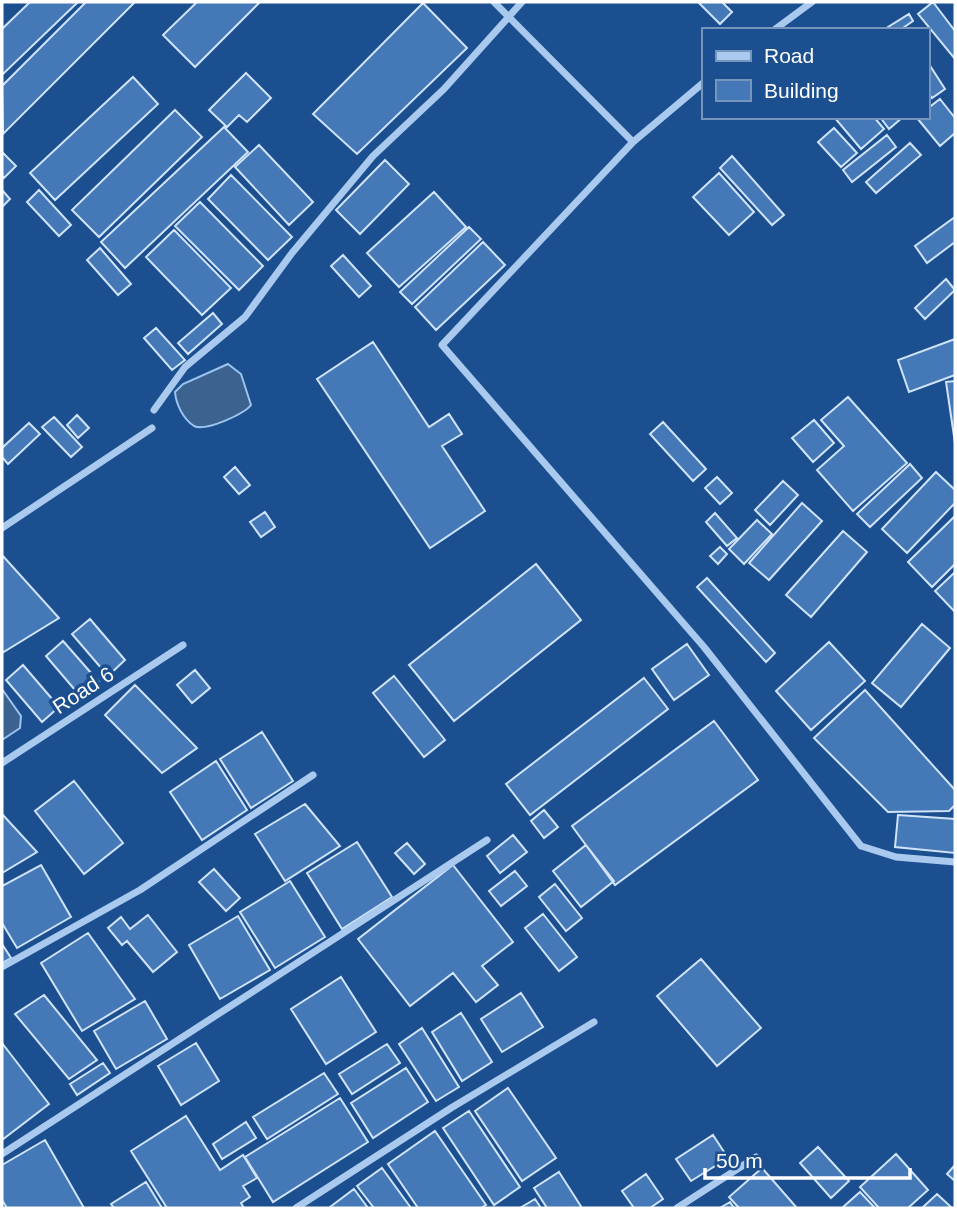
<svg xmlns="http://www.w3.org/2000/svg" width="957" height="1210" viewBox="0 0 957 1210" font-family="Arial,sans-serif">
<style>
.water{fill:#3c6290;stroke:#9cc4f0;stroke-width:2}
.building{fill:#4478b7;stroke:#cfe3fa;stroke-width:2}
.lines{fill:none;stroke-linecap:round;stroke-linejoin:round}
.street{stroke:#a9c9ee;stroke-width:7}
.labels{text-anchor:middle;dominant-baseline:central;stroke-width:7;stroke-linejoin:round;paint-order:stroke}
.street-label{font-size:21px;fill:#fff;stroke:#1b4f8f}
</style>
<rect width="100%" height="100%" fill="#1b4f8f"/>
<!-- water -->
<path class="water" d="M228 364 241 374 251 405C244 414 205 432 194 426 183 419 176 404 175 392L183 384Z
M2 689 21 716 20 728 2 740Z"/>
<!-- building -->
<path class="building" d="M30 2H78L2 75V29Z
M86 2H135L3 134 2 86Z
M197 2H260L195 67 163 35Z
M698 2H722L732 12 720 24Z
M933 2 955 31V59L918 14Z
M423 3 467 48 357 154 313 114Z
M909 14 913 21 900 30H890L888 27Z
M927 61 945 89 932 98 927 91Z
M246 73 271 98 247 122 239 115 227 127 209 110Z
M133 77 158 104 55 200 30 173Z
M940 99 955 118V133L940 146 917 118 927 117V109Z
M175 110 202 137 99 237 72 210Z
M834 117H874L884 129 861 149Z
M880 117H903L889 129Z
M224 127 248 152 125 268 101 242Z
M834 128 857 153 841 167 818 142Z
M887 135 896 147 852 182 843 170Z
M910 143 921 155 876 193 866 182Z
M259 145 313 202 289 225 235 167Z
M2 152 16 166 4 178 2 175Z
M732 156 784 215 772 225 720 168Z
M385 160 409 184 360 234 336 210Z
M719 173 754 212 729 235 693 197Z
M231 175 292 237 268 260 208 199Z
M2 190 10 199 2 207Z
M39 190 71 225 59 236 27 202Z
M434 192 466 227 399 287 367 253Z
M200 202 263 266 239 290 175 226Z
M955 217V242L927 263 915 246Z
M469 227 481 239 412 304 400 292Z
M174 230 231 288 202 315 146 257Z
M483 242 505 265 436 330 415 307Z
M100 248 131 284 118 295 87 260Z
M343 255 371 286 359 297 331 266Z
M946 279 955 290 925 319 915 308Z
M213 313 222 324 188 354 178 343Z
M156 328 185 360 172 370 144 338Z
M955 339V375L909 392 898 360Z
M373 342 429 427 449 414 462 434 442 446 485 511 430 548 317 379Z
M955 381V443L946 382Z
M848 397 907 463 853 511 817 470 844 446 821 420Z
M77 415 89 428 78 438 67 425Z
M54 417 82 447 71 457 42 427Z
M814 420 834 443 813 462 792 438Z
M663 422 706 469 693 481 650 434Z
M29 423 40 434 8 464 2 457V448Z
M910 464 922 478 870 527 857 514Z
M235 467 250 485 239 494 224 477Z
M936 472 955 490V503L907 553 882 529Z
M717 477 732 493 720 504 705 488Z
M783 481 798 495 770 525 755 510Z
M802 503 822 521 769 580 749 563Z
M265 512 275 527 261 537 250 522Z
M715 513 737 538 727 546 706 522Z
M955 516V564L932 587 908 562Z
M757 520 772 534 744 564 729 549Z
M843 531 867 552 811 617 786 595Z
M720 547 727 554 718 564 710 556Z
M2 555 59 618 2 653Z
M536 564 581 620 454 721 409 665Z
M955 572V612L935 591Z
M707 578 775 653 766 662 697 587Z
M90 619 125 660 108 676 72 634Z
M922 624 950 648 901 707 872 683Z
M63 641 99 682 81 697 46 656Z
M829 642 865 681 811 730 776 691Z
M687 644 709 675 674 700 652 669Z
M23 665 59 707 42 722 6 680Z
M195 670 210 688 192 703 177 685Z
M394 676 445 740 424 757 373 693Z
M644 678 668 709 530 815 506 784Z
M135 685 197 748 162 773 105 715Z
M865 690 955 790V805L949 811 888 812 814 738Z
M714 721 758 780 615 885 572 826Z
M262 732 293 781 251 808 220 759Z
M216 761 247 810 202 840 170 792Z
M74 781 123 843 84 874 35 811Z
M305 804 340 846 285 881 255 834Z
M544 810 558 827 544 838 531 821Z
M2 814 37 852 2 873Z
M898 815 955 819V853L895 847Z
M513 835 527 852 500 873 487 856Z
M357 842 392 897 342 929 307 873Z
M407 843 425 864 414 874 395 853Z
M586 845 614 881 581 907 553 871Z
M41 865 71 917 17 948 2 923V886Z
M453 865 513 942 482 966 498 985 476 1002 453 973 410 1006 358 939Z
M214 869 240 898 226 911 199 882Z
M515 871 527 886 501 906 489 891Z
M290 881 325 937 275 968 240 912Z
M555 884 582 918 566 931 539 897Z
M543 914 577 957 559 971 525 928Z
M148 915 177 952 153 972 127 941 122 945 108 928 121 917 130 929Z
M238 916 270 970 220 999 189 945Z
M88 933 135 999 82 1031 41 963Z
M2 944 11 958 2 963Z
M701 959 761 1028 717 1066 657 996Z
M341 977 376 1032 326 1064 291 1009Z
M521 993 543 1027 502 1052 481 1019Z
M44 995 97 1060 69 1079 15 1014Z
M145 1001 167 1039 116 1069 94 1031Z
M461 1013 492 1062 462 1081 432 1032Z
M422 1028 459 1087 436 1101 399 1044Z
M2 1043 49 1104 2 1140Z
M196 1043 219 1081 181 1105 158 1066Z
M387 1044 400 1063 352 1094 339 1074Z
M103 1063 110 1073 77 1095 70 1084Z
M406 1068 428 1102 373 1138 351 1103Z
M324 1073 338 1094 267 1139 253 1117Z
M508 1088 556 1158 522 1181 475 1111Z
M340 1098 368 1142 273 1202 245 1157Z
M469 1111 520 1187 494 1205 443 1128Z
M186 1116 220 1170 243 1155 257 1178 243 1186 250 1197 241 1203 244 1208H167L131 1151Z
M246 1122 256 1138 222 1159 213 1144Z
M435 1131 486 1205 481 1208H418L388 1164Z
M713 1135 728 1158 691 1181 676 1159Z
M45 1140 84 1208H7L2 1200V1165Z
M818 1147 849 1181 831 1198 800 1163Z
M896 1154 928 1190 908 1208H879L860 1187Z
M955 1165V1181L947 1174Z
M382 1168 411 1208H374L357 1186Z
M762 1168 797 1208H739L729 1197Z
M559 1172 582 1208H547L534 1188Z
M646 1174 663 1199 650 1208H634L622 1191Z
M146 1182 162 1208H114L111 1204Z
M354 1189 368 1208H331L330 1207Z
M860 1192 875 1208H842Z
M937 1194 952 1208H922Z
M535 1199 541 1208H520Z
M730 1202 734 1208H720Z"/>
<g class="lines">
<!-- street -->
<path class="street" d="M494 2 633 142
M774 30 812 2
M703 83 633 142 442 345 704 647 861 846 896 857 955 862
M154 410 185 367 245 317 292 253 373 156 444 89 522 2
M2 528 152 428
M2 763 183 645
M2 967 140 890 313 775
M2 1154 487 840
M296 1208 451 1108 594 1022
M677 1208 756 1157"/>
</g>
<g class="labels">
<!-- street labels -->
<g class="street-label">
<text transform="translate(83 690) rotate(-33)">Road 6</text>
</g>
</g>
<!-- border -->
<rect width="957" height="1210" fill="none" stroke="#ffffff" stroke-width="7"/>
<!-- legend -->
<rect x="702" y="28" width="228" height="91" fill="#1b4f8f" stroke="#7695bc" stroke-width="2"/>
<rect x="716" y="51" width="35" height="10" fill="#a9c9ee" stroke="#7695bc" stroke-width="2"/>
<text x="764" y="63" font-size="21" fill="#ffffff">Road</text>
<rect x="716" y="80" width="35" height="21" fill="#4478b7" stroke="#7695bc" stroke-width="2"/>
<text x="764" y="98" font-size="21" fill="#ffffff">Building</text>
<!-- scale -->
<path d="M705 1168v10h205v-10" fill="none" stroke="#ffffff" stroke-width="3.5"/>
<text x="716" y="1168" font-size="21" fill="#ffffff" stroke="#1b4f8f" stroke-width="5" paint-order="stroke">50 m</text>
</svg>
